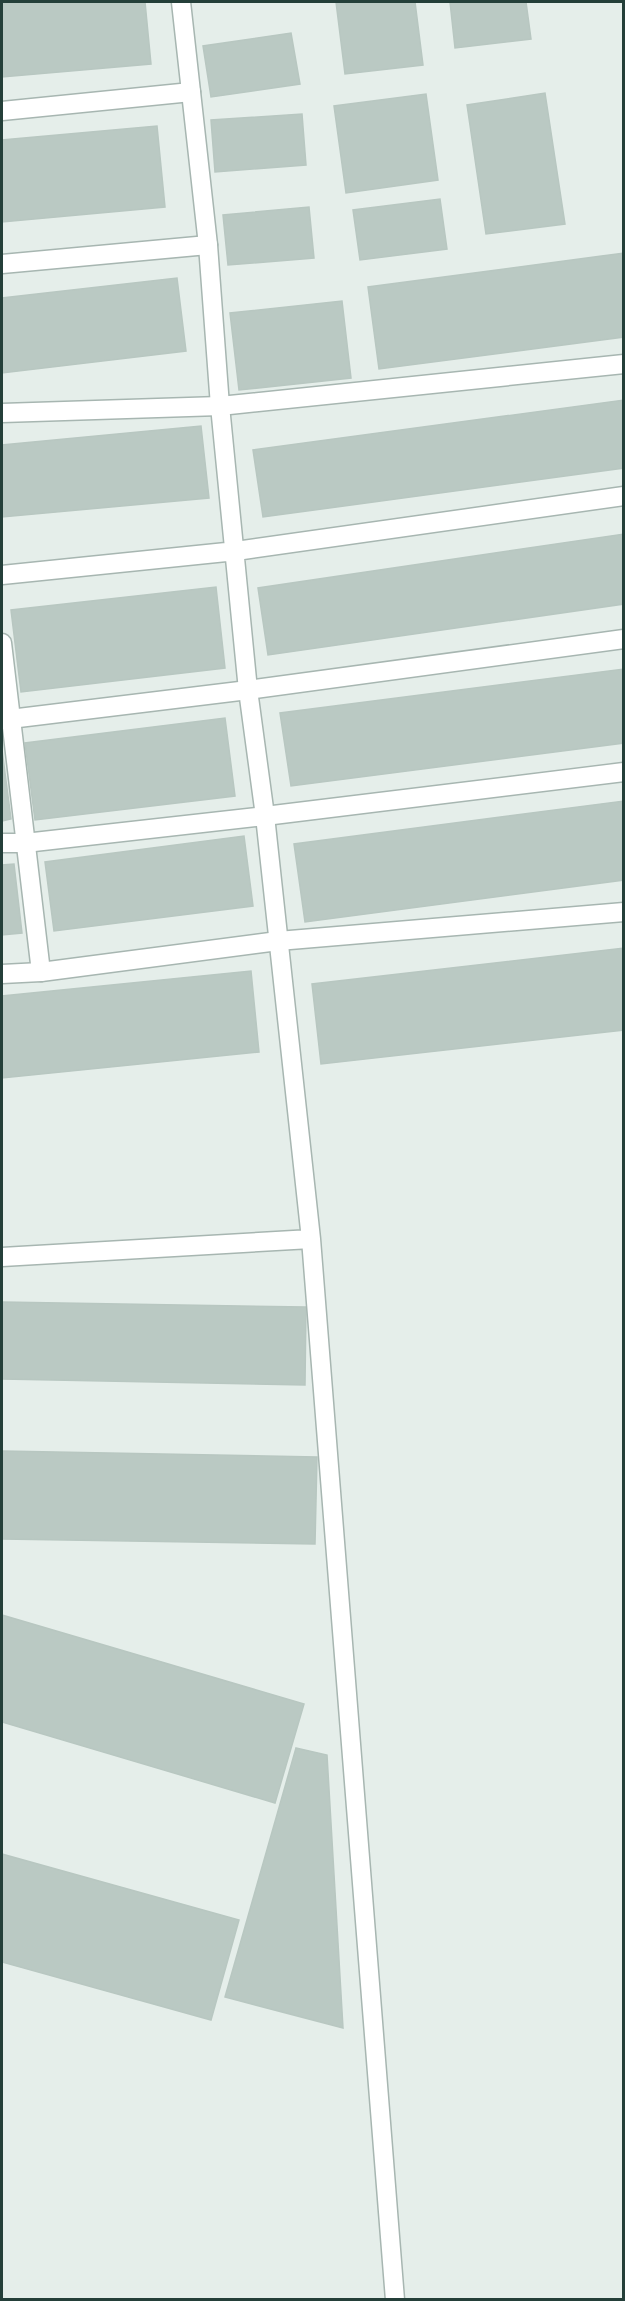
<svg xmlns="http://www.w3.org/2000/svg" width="625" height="2301" viewBox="0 0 625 2301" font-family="Figtree,sans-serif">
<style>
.building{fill:#bac9c3;stroke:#b8c7c1;stroke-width:1.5}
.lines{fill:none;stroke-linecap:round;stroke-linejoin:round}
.service-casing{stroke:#a7b6b1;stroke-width:21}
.minor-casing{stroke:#a7b6b1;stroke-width:21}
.service{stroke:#fff;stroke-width:18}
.minor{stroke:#fff;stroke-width:18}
</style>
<rect width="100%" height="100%" fill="#e5eeea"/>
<!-- building -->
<path class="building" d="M2 2H145L151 64 2 77Z
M336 2H415L423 65 345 74Z
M450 2H526L531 39 455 48Z
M291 33 300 84 211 97 203 46Z
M545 93 565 224 486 234 467 105Z
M426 94 438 180 346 193 334 106Z
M302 114 306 165 215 172 211 120Z
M157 126 165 207 2 222V140Z
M440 199 447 249 360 260 353 210Z
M309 207 314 258 228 265 223 215Z
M624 253V337L379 369 368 287Z
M177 278 186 351 2 373V298Z
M342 301 351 378 239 390 230 313Z
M624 400V468L263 517 253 450Z
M201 426 209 498 2 517V445Z
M624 534V604L268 655 258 588Z
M216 587 225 668 21 692 11 610Z
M624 669V743L291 786 280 713Z
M225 718 235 796 35 820 25 743Z
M2 750 11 819 2 821Z
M624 801V880L305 922 294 844Z
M244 836 253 906 54 931 45 862Z
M14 864 22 933 2 935V865Z
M624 948V1030L321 1064 312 984Z
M251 971 259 1052 2 1078V996Z
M2 1302 306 1307 305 1385 2 1379Z
M2 1451 317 1457 315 1544 2 1539Z
M2 1615 304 1704 275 1803 2 1722Z
M296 1748 327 1755 343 2028 225 1997Z
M2 1854 239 1920 211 2020 2 1962Z"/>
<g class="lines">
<!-- service casing -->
<g class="service-casing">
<path id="service" d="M2 111 191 92
M2 264 208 245
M2 413 220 406 624 364
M2 720 248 690 624 639
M2 843H25L265 816 624 772
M2 974 41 972 278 941 624 912"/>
</g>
<!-- minor casing -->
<g class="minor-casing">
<path id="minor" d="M181 2 208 245 220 406 248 690 265 816 311 1239 395 2300
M2 575 236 551 624 496
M2 643 41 972
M2 1257 311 1239"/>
</g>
<!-- service -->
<use href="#service" class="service"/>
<!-- minor -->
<use href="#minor" class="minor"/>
</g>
<!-- border -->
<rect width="625" height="2301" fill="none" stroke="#243f39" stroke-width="6"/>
</svg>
